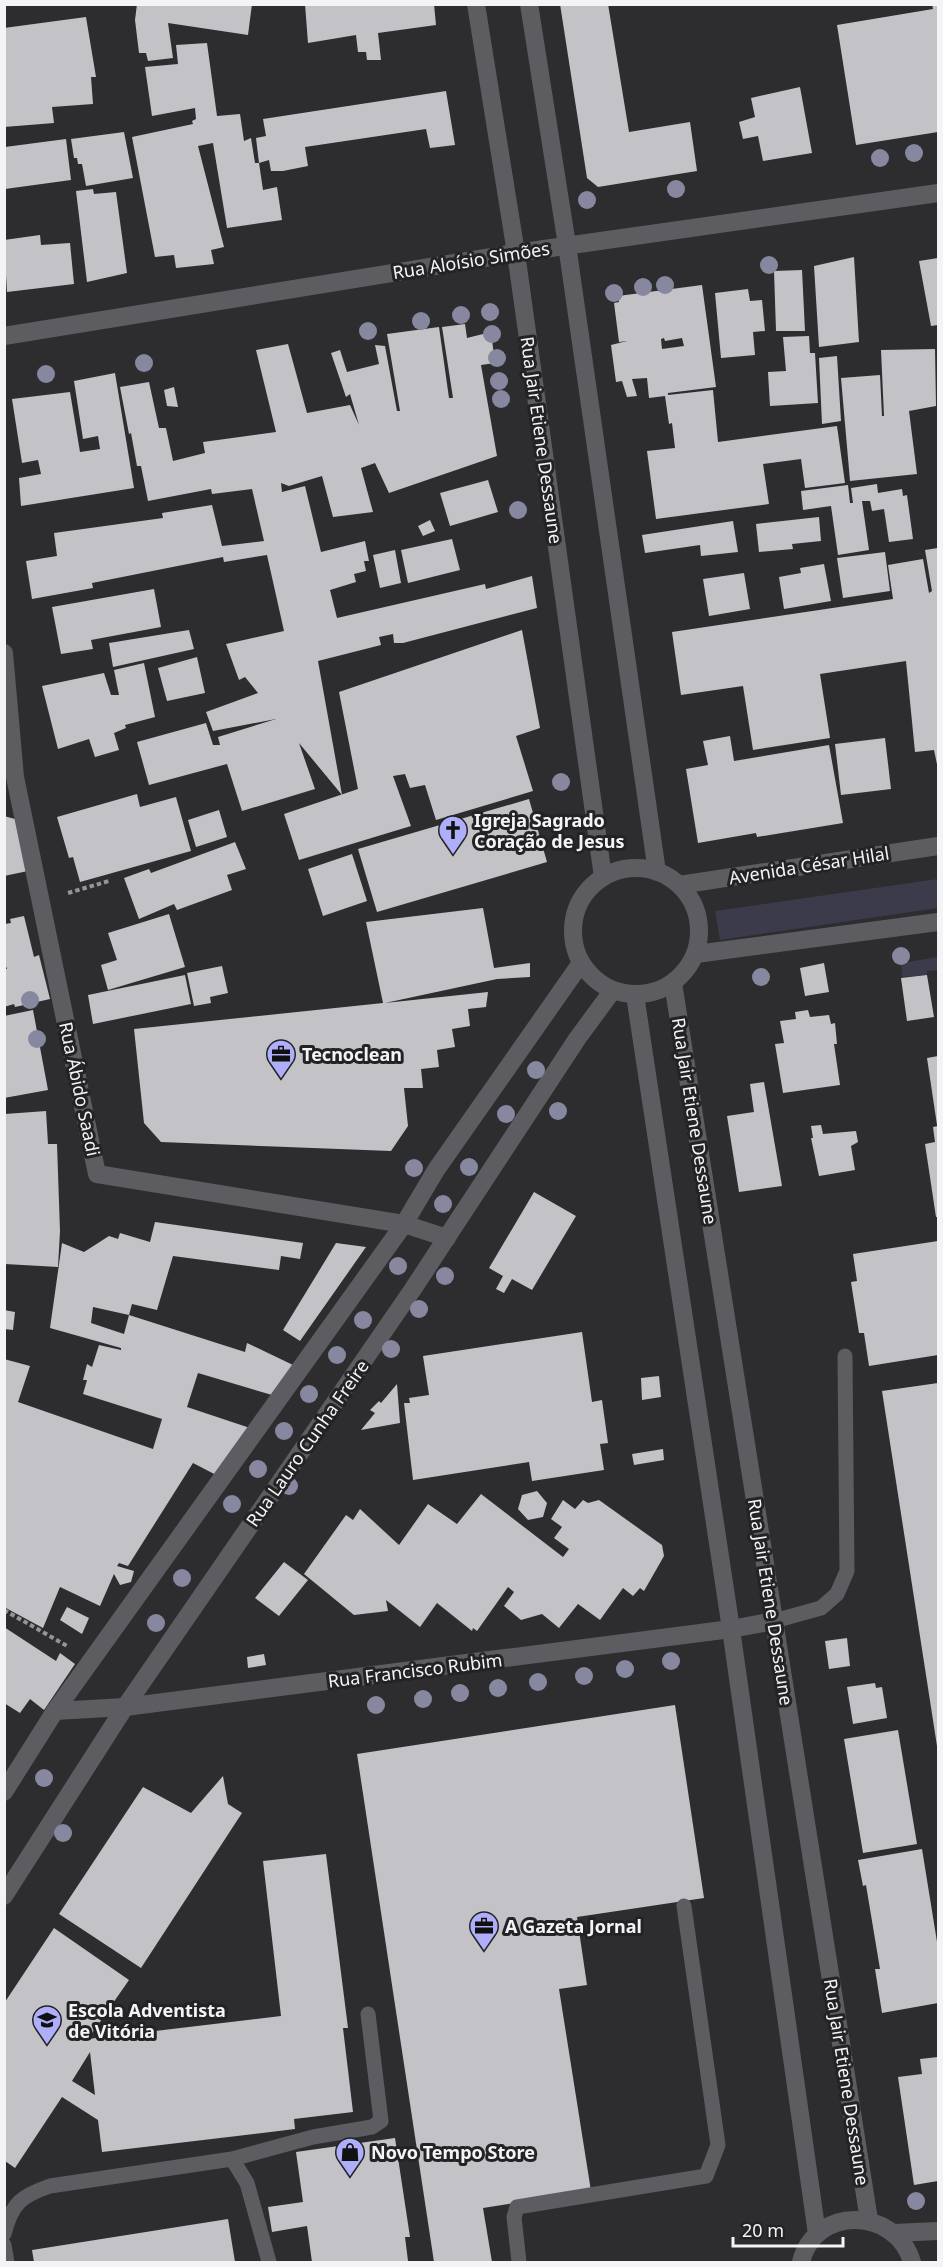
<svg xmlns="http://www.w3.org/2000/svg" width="943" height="2267" viewBox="0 0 943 2267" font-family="'Noto Sans',sans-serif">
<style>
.green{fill:#3b3b4b}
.building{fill:#c3c3c7;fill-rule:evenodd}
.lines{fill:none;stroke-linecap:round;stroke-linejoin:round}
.path{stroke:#959598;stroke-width:4;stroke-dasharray:4.5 3;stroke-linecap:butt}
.service{stroke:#5d5d61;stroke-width:15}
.minor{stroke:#5d5d61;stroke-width:18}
.tertiary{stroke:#5d5d61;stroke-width:18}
.tree{fill:#87879f}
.labels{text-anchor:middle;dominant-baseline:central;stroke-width:6;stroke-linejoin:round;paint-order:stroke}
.street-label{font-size:18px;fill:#f4f4f7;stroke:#232326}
.poi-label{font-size:18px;font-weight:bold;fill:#f4f4f7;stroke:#232326;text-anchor:start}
</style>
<rect width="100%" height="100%" fill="#2d2d30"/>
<!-- green -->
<path class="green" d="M938 879V908L720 940 715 911Z
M938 957V970L927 971V975L902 977 901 963Z"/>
<!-- building -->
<path class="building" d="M137 4H252L248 35 168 23 173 58 148 61 146 53H139L135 20Z
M305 4H434L436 25 378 33 381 60H367L366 52H358L356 35 308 43Z
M560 4H608L629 132 690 122 697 171 598 187 587 178Z
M932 4H938V132L856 145 837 25 933 9Z
M86 17 96 77H91L93 104 52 107 54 123 4 127V28Z
M207 43 217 116 240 114 244 141 251 138 255 163H259L263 190 277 187 282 220 227 228 213 143 198 146 224 247 211 250 214 264 176 268 174 255 155 257 132 137 193 124 192 121 196 119 195 108 152 116 145 67 178 64 176 45Z
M800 87 812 153 763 161 758 136 743 139 739 122 755 117 751 98Z
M446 91 455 145 430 148 426 129 305 147 308 166 283 171H271L269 160 259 163 256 138 266 136 263 119Z
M124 132 133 178 86 186 82 164H78L77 158H74L71 139Z
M66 139 71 180 5 189V147Z
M93 189 94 194 116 192 127 273 87 282 76 191Z
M40 235 41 245 70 243 74 284 7 292 4 240Z
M854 257 859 342 819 347 814 266Z
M938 258V325L931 326 919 261Z
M802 270 805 331H776L774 271Z
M702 285 716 387 668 393V395L713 390 718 442 837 426 845 483 805 488 801 459 763 464 769 504 656 519 647 451 675 448 672 423 669 424 665 396 649 398 647 378 632 379 637 396 627 397 622 381 616 382 611 345 627 341 619 342 614 303 619 302 618 296ZM664 338 665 341 682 338 684 346 662 349 661 339Z
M748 289 750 301 762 300 765 331 753 332 755 355 721 358 715 293Z
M465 324 467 338 491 332 495 363 481 365 497 456 389 493 375 463 361 468 373 512 333 517 322 476 289 486 281 483 282 492 305 486 321 552 365 541 369 561H364L366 571 354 574 356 582 330 590 337 618 485 584 486 589 532 576 537 608 403 643H394L393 634 379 637 381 645 318 661 342 795 299 743 315 789 242 811 227 764 149 785 137 742 206 723 213 745H220L218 737 276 719 213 731 206 712 258 693 245 677 239 680 226 644 284 631 267 555 224 562 223 557 92 583 93 588 32 599 26 561 57 556 54 533 163 518 162 513 212 505 222 546 264 541 252 489 212 494 211 489 148 501 141 466H137L131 433 129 434 120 387 149 382 159 428H166L173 461 205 453 203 442 276 432 256 350 288 344 307 413 350 405 359 425 350 394 346 397 331 353 340 350 347 372 379 364 375 345 385 346 397 411H400L387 334 439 327 449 398H453L442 327Z
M809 336 810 353H815L818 403 770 406 768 372 786 371 783 337Z
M935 349 936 406 909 411 917 474 850 481 841 378 880 375 882 416H884L881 350Z
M837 356 841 421 822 424 819 358Z
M115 373 134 488 21 506 19 478 41 474 38 460 22 463 12 399 70 392 80 452 100 449 98 436 83 439 74 381Z
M174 387 178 407 167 406 164 390Z
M488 480 498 512 450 526 440 493Z
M877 484 878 493 902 489 903 496 907 495 913 539 889 542 884 509 872 511 870 501H862L869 550 838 555 831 506 803 510 801 491 848 485 850 503H853L851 488Z
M819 517 821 541 792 544 793 549 759 552 756 524Z
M430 520 435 531 423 536 418 526Z
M733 521 738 552 701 556 700 545 645 553 642 535Z
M452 539 460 570 408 583 401 550Z
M938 548V769L934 750 915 752 906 661 820 674 830 738 753 750 743 686 681 695 672 632 893 599 888 565 923 559 929 593 932 591 925 550Z
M395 550 401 583 380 588 373 555Z
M885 552 890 591 843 598 837 558Z
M824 564 831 601 784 609 779 577 801 573 800 568Z
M744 573 750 609 709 616 703 579Z
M154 589 161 627 91 640 93 649 61 654 52 607Z
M189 630 194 649 113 667 109 643Z
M522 630 540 728 516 736 533 791 436 820 425 785 410 788 405 774 393 776 411 826 299 860 284 814 358 789 339 692Z
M197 657 205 693 167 701 158 668Z
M144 663 155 717 125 725 126 728 114 733 119 750 95 757 89 739 58 749 42 686 104 673 111 695H119L114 670Z
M730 736 734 761 829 745 843 823 757 837 756 833 698 843 686 769 708 765 703 741Z
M885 738 891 789 841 795 835 744Z
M137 794 140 807 176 797 191 851 80 882 73 857 69 858 57 817Z
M529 799 547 862 377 912 358 849Z
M219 810 227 837 196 847 188 820Z
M4 816 15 819 28 871 4 876Z
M235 842 246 869 227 875 232 890 177 910 174 904 139 919 124 878 149 869 151 873Z
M352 854 367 901 323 916 308 869Z
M483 908 494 968 530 963V977L497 979 385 1003 488 992 486 1007 468 1009 470 1026 452 1029 455 1047 437 1050 439 1067 421 1069 423 1088H404L408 1126 391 1151 161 1142 144 1123 134 1029 383 1003 366 922Z
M169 914 185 967 108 990 101 965 117 960 108 933Z
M24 916 34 957 39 955 50 999 15 1007 14 1004 4 1007V969H7L5 964V924L11 923 10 919Z
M824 963 829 992 805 996 800 968Z
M222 966 228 993 210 997 211 1003 194 1006 187 973Z
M185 975 191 1004 93 1024 88 995Z
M927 975 934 1017 907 1021 901 978Z
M33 1010 48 1090 4 1098V1016Z
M808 1010 810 1017 829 1015 831 1024 835 1023 837 1044H834L840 1085 783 1093 775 1044 784 1043 780 1021 796 1019 795 1012Z
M938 1056V1125H937L927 1058Z
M764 1082 782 1186 739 1192 727 1116 754 1112 750 1084Z
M46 1111 48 1144H57L60 1231 58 1267 5 1264V1114Z
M821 1125 823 1134 856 1131 858 1142 851 1146 855 1170 819 1176 811 1138H813L811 1126Z
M938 1126V1217H936L925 1144 935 1142 933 1127Z
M534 1192 576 1216 532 1290 512 1279 504 1293 496 1289 503 1276 489 1268Z
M155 1222 303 1243 300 1259 281 1256 279 1270 173 1256 157 1310 132 1304 129 1315 93 1307 91 1323 124 1334 129 1315 245 1352 247 1343 293 1365 272 1395 198 1373 187 1407 250 1428 220 1477 193 1463 128 1566 119 1563 117 1566 134 1571 131 1582 120 1585 114 1574 100 1606 60 1587 43 1628 4 1607V1359L30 1366 18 1402 153 1449 162 1419 83 1394 87 1380H83L87 1364 92 1367 99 1345 121 1350V1348L50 1328 62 1243 84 1252 109 1236 118 1239 120 1233 150 1242Z
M938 1241V1355L869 1366 864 1333H859L851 1282 857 1281 853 1254Z
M336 1243 366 1247 300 1341 283 1330Z
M4 1310 15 1312 13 1330 4 1329Z
M582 1332 592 1402 602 1400 608 1443 600 1444 604 1470 532 1481 529 1462 413 1480 404 1403H410L409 1398 429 1395 423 1356Z
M659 1376 661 1397 642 1400 641 1378Z
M938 1383V1746H937L882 1391Z
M397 1384 400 1423 361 1430 375 1413 370 1410 379 1401 381 1403Z
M663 1449 664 1460 634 1465 632 1454Z
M537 1491 547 1503 543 1517 528 1520 518 1509 522 1495Z
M481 1494 563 1557 569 1549 554 1538 562 1527 551 1519 563 1500 575 1509 583 1500 588 1503 599 1500 662 1545 664 1556 644 1591 640 1588 633 1596 623 1588 600 1620 578 1604 559 1628 542 1614 521 1620 504 1606 514 1592 508 1587 477 1631 473 1628 472 1631 437 1603 420 1627 386 1600 388 1611 354 1615 304 1574 346 1515 353 1520 360 1509 399 1545 428 1504 457 1524Z
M284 1562 308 1580 279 1616 255 1598Z
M67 1607 89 1618 82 1634 60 1620Z
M4 1627 56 1661 60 1653 75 1664 44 1710 30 1699 20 1713 4 1703Z
M847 1638 850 1666 829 1669 825 1641Z
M264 1654 266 1665 248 1668 247 1657Z
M875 1683 876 1688 882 1687 887 1718 853 1724 847 1687Z
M675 1705 704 1898 577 1917 587 1985 559 1989 591 2191 483 2208 492 2262H434L357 1754Z
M898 1730 917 1844 863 1853 844 1739Z
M223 1776 228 1804 242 1813 141 1968 59 1914 143 1787 191 1813Z
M922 1849 938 1948V2003L882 2013 875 1969H880L866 1885 863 1886 858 1860Z
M326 1854 348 2028H343L353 2112 294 2119 295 2129 102 2152 98 2120 62 2097 15 2168 5 2161V2002L54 1928 129 1980 88 2039 281 2016 263 1861ZM90 2052 95 2095 72 2081Z
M938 2057V2181L914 2185 898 2077 922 2074 920 2059Z
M395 2138 410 2237H405L408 2261 312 2262 307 2226 272 2232 268 2207 303 2202 296 2152Z
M228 2219 235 2262H34L32 2250Z"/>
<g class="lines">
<!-- path -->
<path class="path" d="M68 893 109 881
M4 1610 69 1647"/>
<!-- service -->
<path class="service" d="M774 1621 821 1608 837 1594 847 1571 845 1356
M232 2159 313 2137 372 2127 381 2121 368 2014
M4 2234C12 2203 21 2196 50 2186L232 2159 247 2183 269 2262
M4 2245 7 2262
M519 2262 514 2217 517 2207 706 2176 718 2145 684 1906"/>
<!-- minor -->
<path class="minor" d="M476 4 516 253 603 877
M529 4 567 245 657 872
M4 336 516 253 938 193
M4 653 15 777 97 1174 404 1224 447 1238
M673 983 869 2220
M635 995 731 1629 817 2234
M55 1711 125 1707 731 1629 774 1621
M894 2233 938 2231
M801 2262C815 2205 896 2207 912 2262"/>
<!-- tertiary -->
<path class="tertiary" d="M573 931a63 63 0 1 1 126 0a63 63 0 1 1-126 0Z
M679 885 938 846
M696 954 938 922
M4 1792 55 1711 404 1224 436 1170 581 963
M4 1896 125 1707 413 1289 577 1039 613 990"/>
</g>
<!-- trees -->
<g class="tree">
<circle cx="914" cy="153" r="9"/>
<circle cx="880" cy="158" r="9"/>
<circle cx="676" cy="189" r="9"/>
<circle cx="587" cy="200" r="9"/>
<circle cx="769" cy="265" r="9"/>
<circle cx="665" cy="285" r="9"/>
<circle cx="643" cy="287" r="9"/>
<circle cx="614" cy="293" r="9"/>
<circle cx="490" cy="312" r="9"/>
<circle cx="461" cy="315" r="9"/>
<circle cx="421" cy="321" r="9"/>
<circle cx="368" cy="331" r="9"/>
<circle cx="492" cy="334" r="9"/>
<circle cx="497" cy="358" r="9"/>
<circle cx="144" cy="363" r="9"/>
<circle cx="46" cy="374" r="9"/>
<circle cx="499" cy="381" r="9"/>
<circle cx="501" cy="399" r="9"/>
<circle cx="518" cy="510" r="9"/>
<circle cx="561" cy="782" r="9"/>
<circle cx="901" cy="956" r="9"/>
<circle cx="761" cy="977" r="9"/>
<circle cx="30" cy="1000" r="9"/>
<circle cx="37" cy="1039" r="9"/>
<circle cx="536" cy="1070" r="9"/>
<circle cx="558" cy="1111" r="9"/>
<circle cx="506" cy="1114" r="9"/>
<circle cx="469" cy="1167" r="9"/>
<circle cx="414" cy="1168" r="9"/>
<circle cx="443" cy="1204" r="9"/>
<circle cx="398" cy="1266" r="9"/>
<circle cx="445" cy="1276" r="9"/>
<circle cx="419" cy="1309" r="9"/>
<circle cx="363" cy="1320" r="9"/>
<circle cx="391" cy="1349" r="9"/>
<circle cx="337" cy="1355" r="9"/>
<circle cx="309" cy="1394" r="9"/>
<circle cx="284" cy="1431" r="9"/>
<circle cx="258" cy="1469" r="9"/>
<circle cx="289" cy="1486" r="9"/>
<circle cx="232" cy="1504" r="9"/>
<circle cx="182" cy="1578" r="9"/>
<circle cx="156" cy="1623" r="9"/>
<circle cx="671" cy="1661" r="9"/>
<circle cx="625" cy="1669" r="9"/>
<circle cx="584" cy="1676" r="9"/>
<circle cx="538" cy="1682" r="9"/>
<circle cx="498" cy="1688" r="9"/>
<circle cx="460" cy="1693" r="9"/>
<circle cx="423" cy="1699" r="9"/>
<circle cx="376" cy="1705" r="9"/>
<circle cx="44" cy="1778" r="9"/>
<circle cx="63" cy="1833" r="9"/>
<circle cx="916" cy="2201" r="9"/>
</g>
<!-- icons -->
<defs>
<g id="church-pin" transform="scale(1.5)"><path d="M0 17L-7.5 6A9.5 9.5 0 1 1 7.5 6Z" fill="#afaefa" stroke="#232326"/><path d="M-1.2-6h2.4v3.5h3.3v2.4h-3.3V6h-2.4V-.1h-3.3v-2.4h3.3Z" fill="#111"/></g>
<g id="office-pin" transform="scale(1.5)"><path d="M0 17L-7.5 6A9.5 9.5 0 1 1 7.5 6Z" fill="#afaefa" stroke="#232326"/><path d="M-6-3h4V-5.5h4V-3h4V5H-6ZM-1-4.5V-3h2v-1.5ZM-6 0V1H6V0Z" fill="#111"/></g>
<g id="school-pin" transform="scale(1.5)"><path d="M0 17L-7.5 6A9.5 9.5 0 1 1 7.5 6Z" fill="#afaefa" stroke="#232326"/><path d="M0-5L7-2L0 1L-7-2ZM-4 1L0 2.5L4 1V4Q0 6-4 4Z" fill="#111"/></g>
<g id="shop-pin" transform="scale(1.5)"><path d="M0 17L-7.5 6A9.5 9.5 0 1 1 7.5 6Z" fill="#afaefa" stroke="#232326"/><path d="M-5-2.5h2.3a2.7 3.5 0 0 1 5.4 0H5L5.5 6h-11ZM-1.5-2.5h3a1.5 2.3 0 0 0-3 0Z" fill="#111"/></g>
</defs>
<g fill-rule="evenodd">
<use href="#church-pin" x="453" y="830"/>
<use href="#office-pin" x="281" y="1054"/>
<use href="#office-pin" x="484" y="1926"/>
<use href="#school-pin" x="47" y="2020"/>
<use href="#shop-pin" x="350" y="2152"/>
</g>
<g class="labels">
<!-- street labels -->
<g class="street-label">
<text transform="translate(471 260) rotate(-9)">Rua Aloísio Simões</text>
<text transform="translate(542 440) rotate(82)">Rua Jair Etiene Dessaune</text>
<text transform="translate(809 865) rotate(-9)">Avenida César Hilal</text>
<text transform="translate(80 1089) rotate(78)">Rua Ábido Saadi</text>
<text transform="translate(695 1121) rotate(81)">Rua Jair Etiene Dessaune</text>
<text transform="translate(307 1443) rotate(-55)">Rua Lauro Cunha Freire</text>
<text transform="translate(771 1602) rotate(81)">Rua Jair Etiene Dessaune</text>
<text transform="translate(415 1670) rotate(-7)">Rua Francisco Rubim</text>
<text transform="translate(847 2082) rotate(81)">Rua Jair Etiene Dessaune</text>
</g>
<!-- poi labels -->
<g class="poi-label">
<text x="474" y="820">Igreja Sagrado<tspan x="474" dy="21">Coração de Jesus</tspan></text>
<text x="302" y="1054">Tecnoclean</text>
<text x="505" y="1926">A Gazeta Jornal</text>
<text x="68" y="2010">Escola Adventista<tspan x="68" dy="21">de Vitória</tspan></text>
<text x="371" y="2152">Novo Tempo Store</text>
</g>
</g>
<!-- border -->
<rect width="943" height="2267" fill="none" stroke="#f4f4f7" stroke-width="12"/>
<!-- scale -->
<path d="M733 2237v9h110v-9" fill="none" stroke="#f4f4f7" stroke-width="3"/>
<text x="742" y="2237" font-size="18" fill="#f4f4f7" stroke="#232326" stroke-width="4.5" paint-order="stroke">20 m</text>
</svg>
